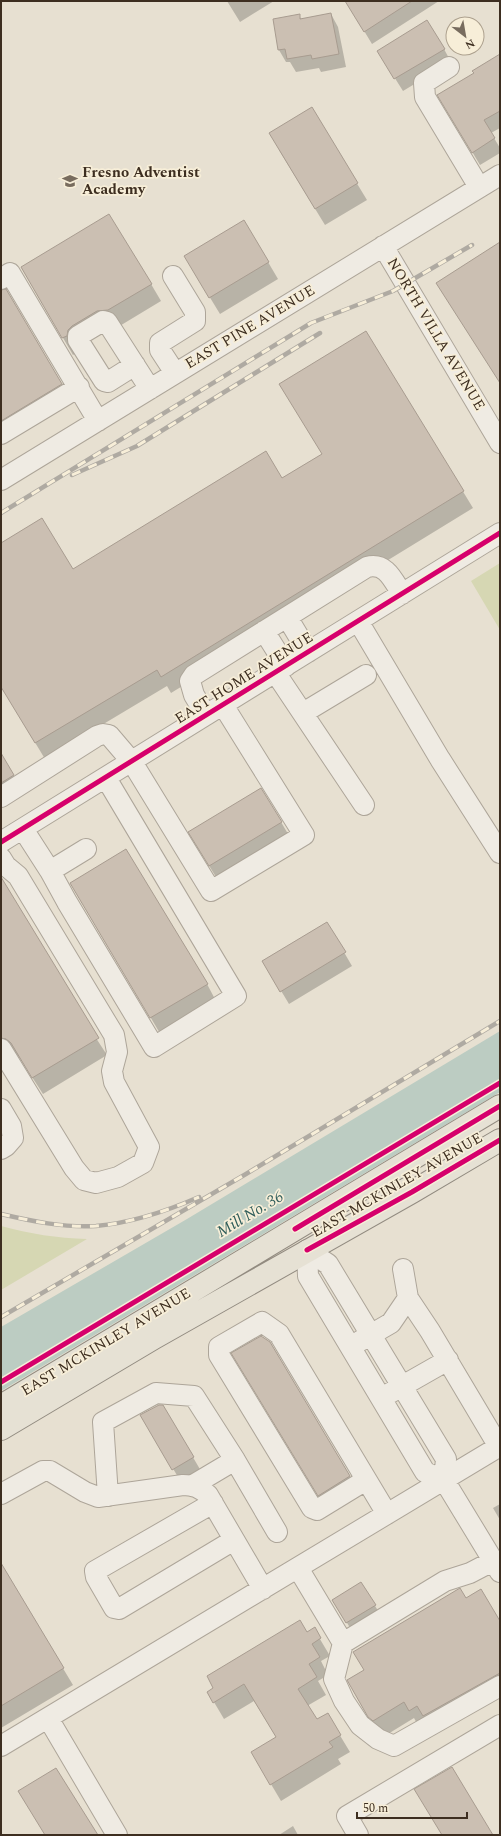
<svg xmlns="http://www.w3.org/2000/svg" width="501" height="1836" viewBox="0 0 501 1836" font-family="Spectral,serif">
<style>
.green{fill:#d6d7b3}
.water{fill:#bcccc2}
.shadow{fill:#0003}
.building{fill:#cbbfb2;stroke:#a89c90}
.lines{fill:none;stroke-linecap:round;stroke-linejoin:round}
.minor-casing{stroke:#ada599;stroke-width:22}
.major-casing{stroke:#928b80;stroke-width:24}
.minor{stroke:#efebe3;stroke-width:20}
.major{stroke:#e6e1d4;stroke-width:22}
.rail-casing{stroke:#afaaa2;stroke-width:4.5}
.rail{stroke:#f7eed8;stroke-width:3;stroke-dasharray:9;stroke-linecap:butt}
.cycleway-casing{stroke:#f7eed8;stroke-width:8}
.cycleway{stroke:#d6006c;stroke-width:5}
.labels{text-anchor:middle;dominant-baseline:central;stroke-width:3.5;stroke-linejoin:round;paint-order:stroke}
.poi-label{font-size:15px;font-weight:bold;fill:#3d2e20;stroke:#f7eed8;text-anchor:start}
.street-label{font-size:15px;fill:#3d2e20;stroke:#f7eed8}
.water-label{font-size:16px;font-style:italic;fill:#2f5d5a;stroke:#f7eed8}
</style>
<rect width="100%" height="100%" fill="#e7e0d1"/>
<!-- green -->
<path class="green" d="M500 563V630L471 581Z
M1 1226C30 1234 57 1238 87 1239L1 1290Z"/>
<!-- water -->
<path class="water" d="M500 1031V1092L1 1391V1327L187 1219Z"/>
<!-- shadow -->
<path class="shadow" d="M227 1H274L240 22Z
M346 1H439L372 44Z
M331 14 338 27 346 67 321 72 319 68 296 72 290 62H286L279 50 299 15 301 19Z
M444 49 451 62 403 91 386 64Z
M500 55V128L491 133 500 148V153L480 165 446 108 475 74Z
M311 108 367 200 325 225 279 150Z
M268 262 278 279 220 314 195 273Z
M22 268 151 284 161 301 118 327 107 328 82 343 76 353 73 355Z
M1 291 71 401 1 444Z
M366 332 473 508 171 693 167 686 45 759 1 686V545L73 570 282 479 323 454Z
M1 755 23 792 4 804 1 809Z
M281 822 291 839 219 882 199 849Z
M1 892 107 1055 43 1094 21 1060 17 1055 10 1054 1 1040Z
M81 900 207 984 216 1001 161 1035Z
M327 923 352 966 289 1004 271 974Z
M270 1343 359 1493 329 1512 242 1370Z
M163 1406 201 1471 181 1482 141 1415Z
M500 1504V1520L493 1508Z
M1 1565 73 1685 1 1728Z
M361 1583 380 1614 352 1631 333 1600Z
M466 1600 500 1623V1695L419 1727 414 1718 383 1737 379 1734 348 1680 365 1671Z
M314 1629 330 1656 321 1661 328 1675 318 1681 326 1695 307 1706 317 1721 327 1714 350 1752 338 1759 341 1764 281 1801 262 1769 277 1738 254 1701 224 1719 208 1692Z
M293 1826 298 1835H279Z"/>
<!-- building -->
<path class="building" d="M345 1H412L364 32Z
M331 13 339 54 312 59 311 55 287 59 285 49 278 50 273 19 300 14V19Z
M427 20 445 49 394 79 377 51Z
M500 54V111L484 120 495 138 472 153 437 95 474 73 472 71Z
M312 107 358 183 315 209 269 133Z
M109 214 152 284 108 310 97 311 72 326 68 330 67 336 62 338 21 267Z
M244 220 269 262 209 298 184 256Z
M500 242V383L436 283Z
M6 289 62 384 1 421V290Z
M366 331 464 491 161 677 157 670 35 743 1 687V543L42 518 73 569 266 451 282 478 322 454 279 384Z
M1 753 14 775 1 783Z
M261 788 282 822 209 866 188 832Z
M126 849 208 984 150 1018 70 883Z
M1 877 99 1038 32 1078 11 1043 6 1039 1 1038Z
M327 922 346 952 280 992 262 961Z
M261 1336 270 1342 350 1476 318 1496 231 1353Z
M159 1405H163L194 1457 172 1470 140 1415Z
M1 1563 64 1668 1 1706Z
M361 1582 376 1605 346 1623 332 1600Z
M460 1588 466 1598 481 1589 500 1621V1673L423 1716 417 1706 409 1711 404 1702 373 1721 368 1717 347 1680 364 1670 353 1652Z
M300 1620 307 1632 315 1627 321 1638 312 1644 320 1657 309 1664 317 1677 298 1689 317 1719 328 1713 341 1735 329 1742 333 1747 270 1785 251 1752 276 1737 244 1684 213 1703 207 1692 213 1688 207 1676Z
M452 1767 493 1835H442L414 1789Z
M56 1768 98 1835H45L18 1791Z"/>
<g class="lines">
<!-- minor casing -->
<g class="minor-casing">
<path id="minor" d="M449 67 424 83 425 97 479 187
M383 246 500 443
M173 276 195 312V321L160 343V350L175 373
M1 279 10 273 98 421
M135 365 108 382 104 381 78 340V336L103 321 107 322 150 389
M1 434 79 387
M1 480 500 175
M287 617 308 652
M358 621 440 759 500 853
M264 631 286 666
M275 672 364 805
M303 713 366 675
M206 715 194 695 190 681 194 675 367 567C386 562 393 580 402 594
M1 797 97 736 103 734 109 735 132 762 211 891 304 835 223 705
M23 829 50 871 86 849
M1 842 500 533
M1 858 6 866 18 876 114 1035 117 1052 112 1071 114 1082 149 1147 143 1163 118 1177 96 1183 84 1180 74 1168 1 1049
M50 871 67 902 154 1047 236 996 106 778
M1 1109 11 1126 13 1138 6 1146 1 1149
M307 1250 328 1264 446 1459 444 1480 425 1472 308 1276Z
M403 1269 408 1298 430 1331 499 1447
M360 1341 391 1323 408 1298
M390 1393 448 1360
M366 1480 317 1510 312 1508 219 1355V1347L262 1322 279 1334 387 1514
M444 1480 500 1572
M193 1485 235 1460 277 1532
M1 1494 43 1471H50L85 1492 98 1497 183 1485C194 1485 200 1488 208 1495L263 1589
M108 1496 103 1422 156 1393 194 1396 235 1460
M213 1503 95 1571 96 1577 114 1608 119 1609 234 1540
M298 1568 343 1643 445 1581 470 1573 493 1561
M343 1643 334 1679 344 1701 360 1725 378 1739 394 1746 500 1686
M48 1718 117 1835
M1 1746 500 1446
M358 1835 347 1816 500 1725"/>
</g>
<!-- major casing -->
<g class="major-casing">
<path id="major" d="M1 1406 500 1106
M1 1429 154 1338 412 1192 500 1140"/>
</g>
<!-- minor -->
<use href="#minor" class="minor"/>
<!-- major -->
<use href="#major" class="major"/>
<!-- rail casing -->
<g class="rail-casing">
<path id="rail" d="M72 475 137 446 320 333
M1 513 311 323 393 291 472 245
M1 1214C31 1221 64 1228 96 1226 131 1223 167 1211 199 1197
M1 1317 246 1174 500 1021"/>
</g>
<!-- rail -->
<use href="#rail" class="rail"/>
<!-- cycleway casing -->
<g class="cycleway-casing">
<path id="cycleway" d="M1 842 500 533
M295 1229 500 1106
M307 1250 412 1192 500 1140
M1 1382 500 1083"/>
</g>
<!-- cycleway -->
<use href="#cycleway" class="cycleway"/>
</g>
<!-- icons -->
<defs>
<g id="school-bare" transform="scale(1.2)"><path d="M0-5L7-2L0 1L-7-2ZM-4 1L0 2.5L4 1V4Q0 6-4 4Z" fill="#786c5e" stroke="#f7eed8" stroke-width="2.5" paint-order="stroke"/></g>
</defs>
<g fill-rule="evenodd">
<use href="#school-bare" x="70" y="181"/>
</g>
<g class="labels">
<!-- poi labels -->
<g class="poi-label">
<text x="82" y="172">Fresno Adventist<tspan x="82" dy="17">Academy</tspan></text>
</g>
<!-- street labels -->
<g class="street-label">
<text transform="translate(250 327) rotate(-31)">EAST PINE AVENUE</text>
<text transform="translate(436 334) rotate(59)">NORTH VILLA AVENUE</text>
<text transform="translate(244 678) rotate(-32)">EAST HOME AVENUE</text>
<text transform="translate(397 1185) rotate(-30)">EAST MCKINLEY AVENUE</text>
<text transform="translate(106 1342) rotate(-31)">EAST MCKINLEY AVENUE</text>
</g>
<!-- water labels -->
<g class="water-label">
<text transform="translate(250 1214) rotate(-31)">Mill No. 36</text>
</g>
</g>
<!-- border -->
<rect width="501" height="1836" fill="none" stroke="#3d2e20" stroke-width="4"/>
<!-- north arrow -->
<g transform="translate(465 36) rotate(149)"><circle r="19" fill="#f7eed8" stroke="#ada18e"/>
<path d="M0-3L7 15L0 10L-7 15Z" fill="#786c5e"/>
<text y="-6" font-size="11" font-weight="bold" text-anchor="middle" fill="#3d2e20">N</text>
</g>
<!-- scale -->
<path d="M357 1812v6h110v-6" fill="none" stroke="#3d2e20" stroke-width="2"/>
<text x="363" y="1812" font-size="12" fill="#3d2e20" stroke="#f7eed8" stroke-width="3" paint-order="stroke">50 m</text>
</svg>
